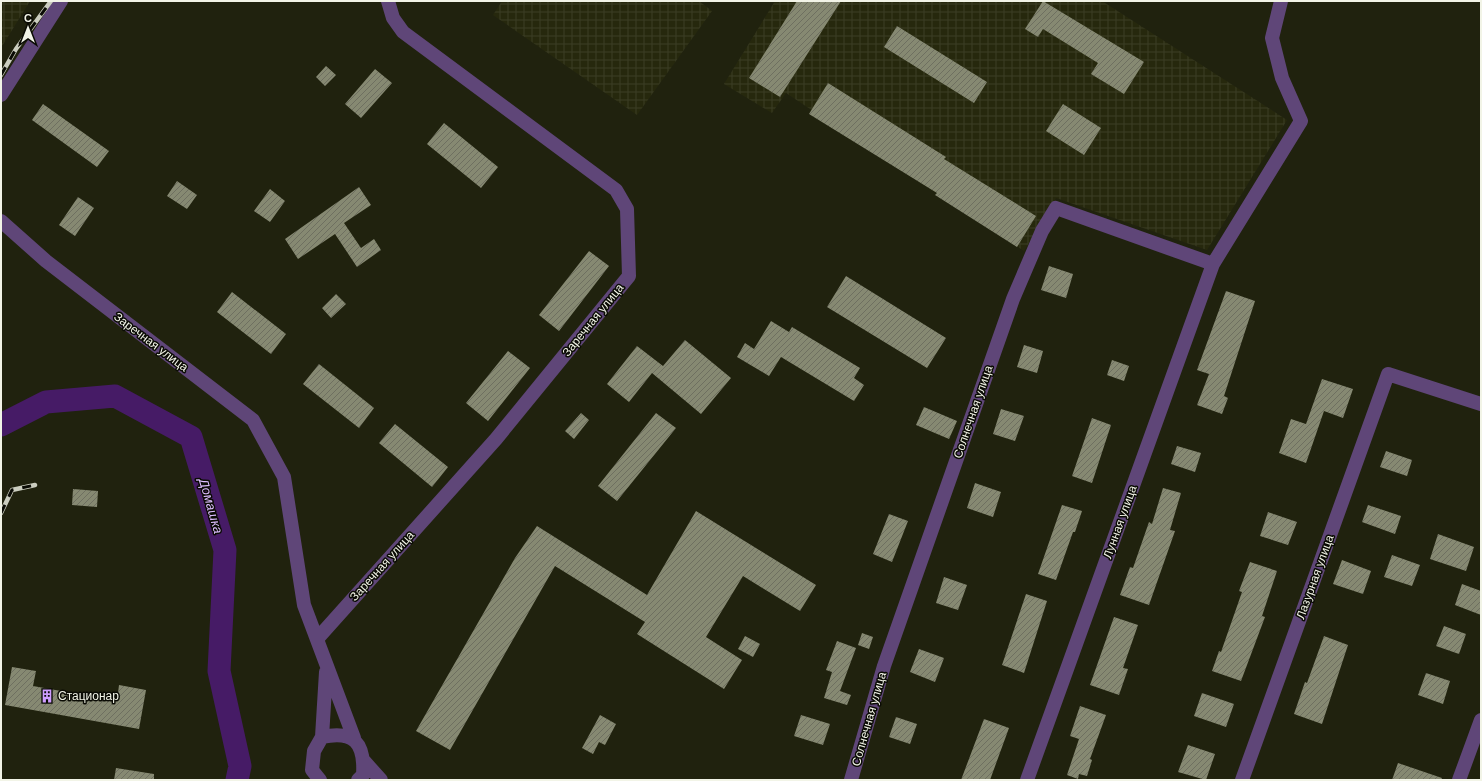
<svg xmlns="http://www.w3.org/2000/svg" width="1482" height="781" viewBox="0 0 1482 781" font-family="Arial,sans-serif">
<style>
.industrial{fill:url(#industrial-grid)}
.lines{fill:none;stroke-linecap:round;stroke-linejoin:round}
.river{stroke:#461b66;stroke-width:23}
.building{fill:url(#building-hatch)}
.minor{stroke:#5f4678;stroke-width:14}
.rail-casing{stroke:#cbcdbf;stroke-width:4.5}
.rail{stroke:#0a0b04;stroke-width:3;stroke-dasharray:9;stroke-linecap:butt}
.labels{text-anchor:middle;dominant-baseline:central;stroke-width:3;stroke-linejoin:round;paint-order:stroke}
.street-label{font-size:12px;fill:#f2f4e7;stroke:#0a0b04}
.poi-label{font-size:12px;fill:#f2f4e7;stroke:#0a0b04;text-anchor:start}
.water-label{font-size:13px;font-style:italic;fill:#ddbefe;stroke:#0a0b04}
</style>
<defs>
<pattern id="industrial-grid" width="8" height="8" patternUnits="userSpaceOnUse"><rect width="8" height="8" fill="#26280d"/><path d="M0 4h8M4 0v8" fill="none" stroke="#3b3d24"/></pattern>
<pattern id="building-hatch" width="6" height="6" patternUnits="userSpaceOnUse"><rect width="6" height="6" fill="#868972"/><path d="M-1 1l2-2M0 6l6-6M5 7l2-2" fill="none" stroke="#6e6f60"/></pattern>
</defs>
<rect width="100%" height="100%" fill="#20220e"/>
<!-- industrial -->
<path class="industrial" d="M1 1H30L1 48Z
M502 1H699L712 11 637 115 493 15Z
M775 1H1102L1287 120 1207 250 1056 198 1024 251 786 93 772 113 724 84Z"/>
<g class="lines">
<!-- river -->
<path class="river" d="M1 425 46 402 115 396 191 437 225 550 219 671 240 766 237 780"/>
</g>
<!-- building -->
<path class="building" d="M797 1H841L780 97 749 78Z
M1043 1 1144 62 1124 94 1091 74 1098 63 1043 29 1038 37 1025 29Z
M897 26 987 82 974 103 884 47Z
M326 66 336 75 325 86 316 77Z
M375 69 392 83 361 118 345 104Z
M828 83 946 157 944 159 1036 216 1017 247 935 195 937 193 809 114Z
M43 104 109 151 97 167 32 120Z
M1063 104 1101 128 1084 155 1046 131Z
M444 123 498 167 481 188 427 144Z
M177 181 197 195 187 209 167 196Z
M359 187 371 205 344 223 361 248 374 239 381 250 357 267 335 234 298 259 285 239Z
M270 189 285 201 270 222 254 211Z
M78 197 94 208 75 236 59 225Z
M589 251 609 266 559 331 539 315Z
M1049 266 1073 274 1066 298 1041 290Z
M846 276 946 338 927 368 827 307Z
M1226 291 1255 301 1224 396 1228 398 1222 414 1197 405 1209 374 1197 370Z
M232 292 286 334 271 354 217 312Z
M336 294 346 304 331 318 322 308Z
M771 321 789 332 792 327 860 368 854 378 864 385 854 401 781 357 769 376 737 357 745 343 754 349Z
M685 340 731 378 701 414 652 373 629 402 607 384 637 346 663 366Z
M1024 345 1043 351 1037 373 1017 367Z
M508 351 530 368 488 421 466 403Z
M1112 360 1129 366 1124 381 1107 375Z
M319 364 374 408 359 428 303 384Z
M1322 379 1353 389 1343 418 1324 411 1306 463 1279 453 1291 419 1306 424Z
M924 407 957 421 949 439 916 425Z
M1001 409 1024 416 1015 441 993 434Z
M581 413 589 420 574 439 565 431Z
M656 413 676 428 617 501 598 486Z
M1092 418 1111 425 1092 483 1072 476Z
M395 424 448 467 432 487 379 443Z
M1177 446 1201 453 1195 472 1171 464Z
M1386 451 1412 460 1407 476 1380 467Z
M975 483 1001 492 993 517 967 508Z
M1163 488 1181 493 1170 530 1175 531 1149 605 1120 595 1130 567 1133 568 1149 522 1152 524Z
M73 489 98 491 97 507 72 505Z
M1062 505 1082 511 1075 532H1073L1056 580 1038 574Z
M1368 505 1401 516 1395 534 1362 522Z
M696 511 816 585 800 611 743 576 706 637 742 660 724 689 637 634 645 622 555 566 450 750 416 731 515 558 537 526 647 595Z
M1268 512 1297 522 1288 545 1260 536Z
M889 514 908 521 892 562 873 554Z
M1438 534 1474 547 1466 571 1430 559Z
M1392 555 1420 565 1412 586 1384 577Z
M1342 560 1371 571 1363 594 1333 584Z
M1250 562 1277 571 1262 616 1265 617 1241 681 1212 671 1219 651 1221 652 1242 592 1239 591Z
M944 577 967 585 958 610 936 603Z
M1462 584 1481 591V615L1455 605Z
M1026 594 1047 601 1024 673 1002 665Z
M1114 617 1138 625 1123 668 1128 669 1119 695 1090 685Z
M1444 626 1466 634 1459 654 1436 646Z
M862 633 873 637 869 649 858 645Z
M745 636 760 644 753 657 738 649Z
M1324 636 1348 645 1322 724 1294 714 1305 682 1307 683Z
M837 641 856 648 840 691 851 695 847 705 824 698 832 672 826 670Z
M919 649 944 658 935 682 910 672Z
M12 667 36 671 33 686 117 701 119 685 146 690 139 729 5 705Z
M1426 673 1450 681 1443 704 1418 695Z
M1202 693 1234 704 1226 727 1194 716Z
M1080 706 1106 715 1090 759 1092 760 1087 776 1079 774 1078 779 1067 775 1079 739 1070 736Z
M600 715 616 724 605 745 599 742 593 754 582 748Z
M801 715 830 724 823 745 794 736Z
M896 717 917 724 910 744 889 737Z
M984 719 1009 728 990 780H961Z
M1188 745 1215 754 1206 780 1178 772Z
M1398 763 1442 778V780H1392Z
M116 768 154 774V780H114Z"/>
<g class="lines">
<!-- minor -->
<path class="minor" d="M1 95 61 1
M1 221 46 261 253 420 284 477 304 605 354 738
M317 639 496 439 629 276 627 209 616 190 403 32 393 18 388 1
M322 737 326 672
M364 761 381 780
M320 780 312 770 314 751 322 737C354 730 365 743 363 775L358 780
M851 780 884 666 1013 299 1042 231 1056 208 1213 264
M1027 780 1213 264 1301 121 1282 78 1272 38 1281 1
M1242 780 1388 374 1481 404
M1459 780 1481 720"/>
<!-- rail casing -->
<g class="rail-casing">
<path id="rail" d="M1 75 16 49 51 1
M1 513 12 490 35 485"/>
</g>
<!-- rail -->
<use href="#rail" class="rail"/>
</g>
<!-- icons -->
<defs>
<g id="building-bare" transform="scale(1.08)"><path d="M-4-6H4V6H1V3H-1V6H-4ZM-2.5-4.3h1.7v1.8h-1.7ZM.8-4.3h1.7v1.8H.8ZM-2.5-1h1.7V.8h-1.7ZM.8-1h1.7V.8H.8Z" fill="#cf9dff" stroke="#0a0b04" stroke-width="2.5" paint-order="stroke"/></g>
</defs>
<g fill-rule="evenodd">
<use href="#building-bare" x="47" y="696"/>
</g>
<g class="labels">
<!-- street labels -->
<g class="street-label">
<text transform="translate(593 320) rotate(-51)">Заречная улица</text>
<text transform="translate(151 342) rotate(37)">Заречная улица</text>
<text transform="translate(973 412) rotate(-71)">Солнечная улица</text>
<text transform="translate(1120 522) rotate(-70)">Лунная улица</text>
<text transform="translate(382 566) rotate(-48)">Заречная улица</text>
<text transform="translate(1315 577) rotate(-70)">Лазурная улица</text>
<text transform="translate(869 719) rotate(-74)">Солнечная улица</text>
</g>
<!-- poi labels -->
<g class="poi-label">
<text x="58" y="696">Стационар</text>
</g>
<!-- water labels -->
<g class="water-label">
<text transform="translate(211 506) rotate(74)">Домашка</text>
</g>
</g>
<!-- border -->
<rect width="1482" height="781" fill="none" stroke="#f2f4e7" stroke-width="4"/>
<!-- north arrow -->
<g transform="translate(28 28)" stroke="#0a0b04" stroke-width="3" paint-order="stroke">
<path d="M0-3L7 15L0 10L-7 15Z" fill="#f2f4e7"/>
<text y="-6" font-size="11" font-weight="bold" text-anchor="middle" fill="#f2f4e7">С</text>
</g>
</svg>
